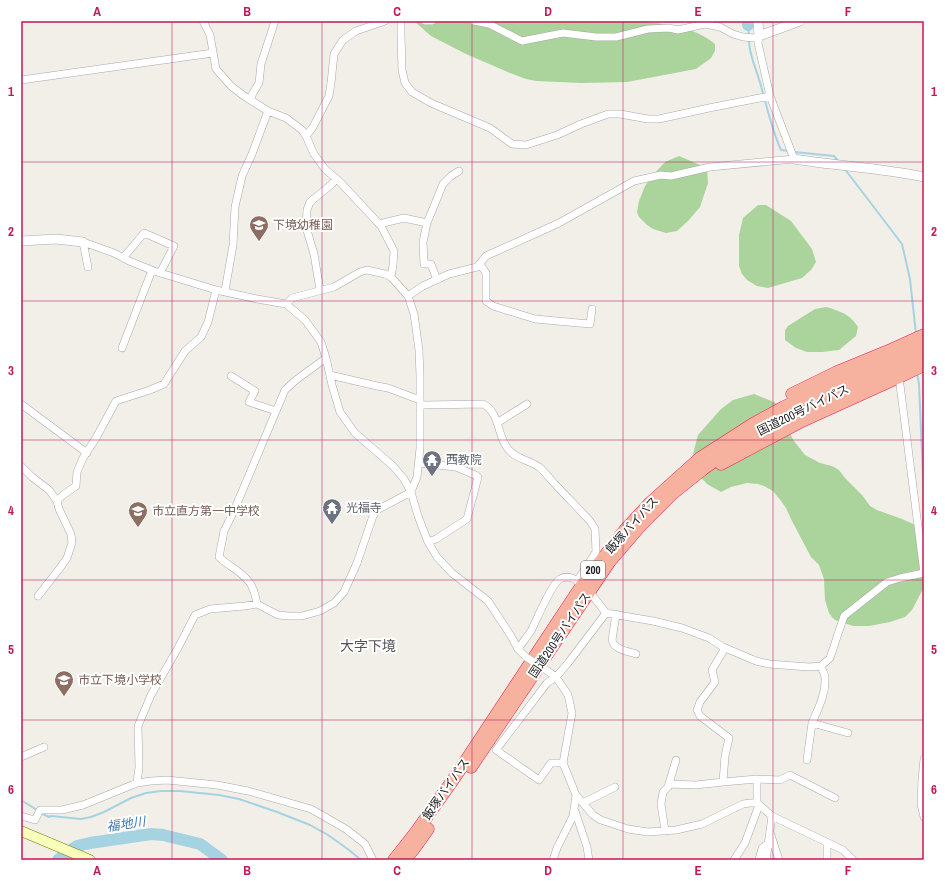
<svg xmlns="http://www.w3.org/2000/svg" width="945" height="881" viewBox="0 0 945 881" font-family="'Archivo Narrow','Noto Sans JP',sans-serif">
<style>
.forest{fill:#aad49b}
.lines{fill:none;stroke-linecap:round;stroke-linejoin:round}
.stream{stroke:#a6d3e2;stroke-width:2}
.river{stroke:#a6d3e2;stroke-width:12}
.minor-casing{stroke:#a9a9a9;stroke-width:8}
.tertiary-casing{stroke:#a9a9a9;stroke-width:10}
.secondary-casing{stroke:#708100;stroke-width:11}
.trunk-casing{stroke:#e71f5e;stroke-width:13}
.minor{stroke:#fff;stroke-width:7}
.tertiary{stroke:#fff;stroke-width:9}
.secondary{stroke:#f9febb;stroke-width:10}
.trunk{stroke:#f6b29e;stroke-width:12}
.minor-bridge-casing{stroke:#a9a9a9;stroke-width:8;stroke-linecap:butt}
.minor-bridge{stroke:#fff;stroke-width:7}
.grid{fill:none;stroke:#c2185b;stroke-width:1;stroke-opacity:0.55}
.labels{text-anchor:middle;dominant-baseline:central;stroke-width:4;stroke-linejoin:round;paint-order:stroke}
.shield{fill:#fff;stroke:#646464;stroke-width:1}
.shield-label{font-size:11px;font-weight:bold;fill:#222}
.education-label{font-size:12px;fill:#785e54;stroke:#fff;text-anchor:start}
.street-label{font-size:12px;fill:#222;stroke:#fff}
.worship-label{font-size:12px;fill:#5b616d;stroke:#fff;text-anchor:start}
.water-label{font-size:13px;font-style:italic;fill:#4378b1;stroke:#fff}
.quarter-label{font-size:14px;fill:#555;stroke:#fff}
.neatline{fill:none;stroke:#c2185b;stroke-width:1.5}
.grid-label{font-size:13px;text-anchor:middle;font-weight:bold;fill:#c2185b}
</style>
<rect width="100%" height="100%" fill="#f2efe8"/>
<!-- forest -->
<path class="forest" d="M414 21H636C664 24 694 26 715 44V51L711 58 696 69 627 82 581 83 536 81 526 79 510 73 466 54 431 36Z
M679 156 707 168 708 183 700 207 688 221 677 231 666 233 653 229 647 225 639 217 637 212 639 201 645 186 652 176 665 162Z
M758 205H766L791 221 812 249 816 262 811 270 802 278 768 288 757 286 747 280 742 274 739 266V235L743 218Z
M826 307C830 308 834 309 838 311 847 314 854 320 858 327L856 336 839 350 822 352H807L796 348 785 340V330L788 326 815 309Z
M754 394 774 402 781 407 789 432 794 441 805 455 820 463 832 466 839 470 845 478 862 495 870 506 877 510 902 519 920 527 924 532V587L912 610 905 617 890 622 869 626H853L835 620 832 617 829 613 825 600 824 579 819 565 811 557 792 521 786 508 781 501 773 491 764 486 758 484 747 483 731 487 721 492 707 484 697 473 691 463 693 454 698 435 721 409 733 400Z"/>
<g class="lines">
<!-- stream -->
<path class="stream" d="M748 25 749 36
M749 40C749 53 754 64 758 76 766 101 770 126 781 150L790 151
M794 152 834 156 839 162
M844 168 902 244 910 279 916 334
M917 373 919 384 924 500
M21 800 37 810
M41 813 49 817 51 816 81 819 91 817 104 812 131 798 146 793 161 791H180L219 795 239 799 277 812 310 825 328 835 349 850 361 860"/>
<!-- river -->
<path class="river" d="M748 21V25
M58 860 68 852 77 846 90 843 151 834 163 835 200 844 222 860"/>
<!-- minor casing -->
<g class="minor-casing">
<path id="minor" d="M203 21 210 35 216 69 231 86 244 96 268 111 286 118 302 130 306 136 314 154 325 169 341 183 381 226 394 251 393 265 391 277
M401 21V35L402 70 405 83 412 92 431 103 490 128 512 144 526 145 557 135 581 124 608 114H620L648 119H659L709 108 770 96
M425 21H432
M21 80 213 53
M250 100 253 93 259 83 261 64 275 21
M306 136 313 127 329 96 331 83 334 54 343 40 356 31 385 21
M379 224 404 218 427 223
M123 258 144 233 174 246 160 273
M480 264 486 273V301L493 306 535 319 590 324 592 309
M88 267 83 242 114 253 129 261 154 271 216 290 257 299 286 304 305 320 321 342 326 358 332 385 340 412 355 433 393 466 404 479 411 492 418 516 428 542 437 557 452 573 488 601 511 636 518 649 526 657
M437 280 431 264H424L423 242 427 223 443 184 451 176 459 171
M320 290 314 254 306 227 307 210 310 202 332 184 336 178
M225 291 233 245 235 207 242 176 252 154 268 111
M408 296 423 286 449 274 477 267 486 256 559 223 634 181 661 175 671 176 710 167 794 159 770 96 758 43 759 36 754 38 743 37 733 34 720 27 705 24 678 30 669 28 648 29 616 37H596L563 33 522 41 489 24 474 21
M122 348 152 270
M330 375 377 386 388 388 420 400
M231 376 255 391 249 402 276 411
M899 377 924 573
M21 404 87 453
M420 404 425 405 483 404C500 412 497 436 508 449 517 460 528 459 539 467 545 472 549 478 554 483 566 496 578 508 590 521L595 529 596 552 577 581
M497 423 527 404
M419 463 456 467 475 475 478 477 467 519 436 539 428 542
M21 466 32 477 49 490 57 501 59 509 71 534 72 543 67 558 60 568 38 596
M57 501 63 495 76 486 77 472 83 458 96 438 116 401 150 390 164 384 185 351 201 337 208 322 216 290
M589 591 606 613 653 621 682 628 709 638 723 647 756 661 769 664 809 667 821 666 830 658 844 616 887 582 900 578 924 573
M257 604C254 586 250 580 235 569 229 565 224 562 219 557L224 531 233 513 285 390 296 380 326 358
M616 614 612 640C614 650 628 651 636 654
M725 648 712 670 715 682 700 702 697 710 700 716 729 738 725 756 723 782 757 779V803
M518 649C522 643 527 637 531 631 536 621 552 583 560 579 567 575 575 578 580 583
M821 666C822 670 825 674 825 678 826 694 818 709 812 723L848 733
M549 672 556 677 568 695 572 713 563 763H551L539 780 496 750 547 683 556 677 568 663 606 613
M21 757 44 747
M924 759 922 780 921 804 924 817
M807 760 812 723
M757 779 780 780 790 775 835 798
M137 783 139 767 138 726 151 695 178 648 195 615 210 609 245 606 257 604 278 615 289 616H302L320 611 334 603 344 592 357 563 373 516 377 510 411 492 417 477 420 448V376L419 350 414 314 408 296 391 277 385 274 367 270 360 272 334 287 292 298 286 304
M669 784 696 785 723 782
M576 795 593 815 601 820 628 829 648 832 676 830 702 824 743 804 750 803H757L772 816 843 850 853 860
M583 803 615 787
M575 811 587 847 589 860
M21 816 35 820 40 810H62L83 805 137 783 151 781 167 780 217 785 248 791 311 809 346 829 365 844 373 860
M665 831 661 804 663 792 668 787 676 760
M770 832 779 860
M553 860 557 848 573 816 576 795 563 763
M734 860 745 843 759 805
M759 860 762 848 768 844
M766 860 772 816
M827 860V843"/>
</g>
<!-- tertiary casing -->
<g class="tertiary-casing">
<path id="tertiary" d="M758 21 759 36 800 21
M794 159C837 166 881 168 924 177
M21 241 56 239 83 242"/>
</g>
<!-- secondary casing -->
<g class="secondary-casing">
<path id="secondary" d="M21 831 90 860"/>
</g>
<!-- trunk casing -->
<g class="trunk-casing">
<path id="trunk" d="M792 394 837 372 893 349 924 335
M721 464 802 421 899 377 924 365
M471 767 610 561 641 525 672 494 702 470 745 439 767 426 800 409 924 354
M394 860 416 832 455 777 582 585 607 553 625 530 650 503 700 458 753 424 784 407 819 390 924 345
M404 860 413 850 428 829"/>
</g>
<!-- minor -->
<use href="#minor" class="minor"/>
<!-- tertiary -->
<use href="#tertiary" class="tertiary"/>
<!-- secondary -->
<use href="#secondary" class="secondary"/>
<!-- trunk -->
<use href="#trunk" class="trunk"/>
<!-- minor-bridge casing -->
<g class="minor-bridge-casing">
<path id="minor-bridge" d="M526 657 549 672"/>
</g>
<!-- minor-bridge -->
<use href="#minor-bridge" class="minor-bridge"/>
</g>
<!-- grid -->
<path class="grid" d="M172 21V860M322 21V860M472 21V860M623 21V860M773 21V860M21 162H924M21 301H924M21 440H924M21 580H924M21 720H924"/>
<!-- icons -->
<defs>
<g id="school-pin" transform="scale(1)"><path d="M0 17L-7.5 6A9.5 9.5 0 1 1 7.5 6Z" fill="#8d6e63" stroke="#fff"/><path d="M0-5L7-2L0 1L-7-2ZM-4 1L0 2.5L4 1V4Q0 6-4 4Z" fill="#fff"/></g>
<g id="temple-pin" transform="scale(1)"><path d="M0 17L-7.5 6A9.5 9.5 0 1 1 7.5 6Z" fill="#6b7280" stroke="#fff"/><path d="M0-6L5-2H3V0L6.5 2.5H4V6H1.5V3h-3V6H-4V2.5H-6.5L-3 0V-2H-5Z" fill="#fff"/></g>
</defs>
<g fill-rule="evenodd">
<use href="#school-pin" x="259" y="225"/>
<use href="#temple-pin" x="432" y="460"/>
<use href="#temple-pin" x="332" y="508"/>
<use href="#school-pin" x="138" y="511"/>
<use href="#school-pin" x="64" y="680"/>
</g>
<g class="labels">
<!-- shield labels -->
<rect class="shield" x="581" y="561" width="24" height="18" rx="3"/>
<g class="shield-label">
<text x="593" y="570">200</text>
</g>
<!-- education labels -->
<g class="education-label">
<text x="273" y="225">下境幼稚園</text>
<text x="152" y="511">市立直方第一中学校</text>
<text x="78" y="680">市立下境小学校</text>
</g>
<!-- street labels -->
<g class="street-label">
<text transform="translate(803 410) rotate(-26)">国道200号バイパス</text>
<text transform="translate(632 525) rotate(-48)">飯塚バイパス</text>
<text transform="translate(560 635) rotate(-56)">国道200号バイパス</text>
<text transform="translate(446 789) rotate(-55)">飯塚バイパス</text>
</g>
<!-- worship labels -->
<g class="worship-label">
<text x="446" y="460">西教院</text>
<text x="346" y="508">光福寺</text>
</g>
<!-- water labels -->
<g class="water-label">
<text transform="translate(126 824) rotate(-8)">福地川</text>
</g>
<!-- quarter labels -->
<g class="quarter-label">
<text x="368" y="646">大字下境</text>
</g>
</g>
<!-- border -->
<rect width="945" height="881" fill="none" stroke="#ffffff" stroke-width="44"/>
<rect x="22" y="22" width="901" height="837" class="neatline"/>
<g class="grid-label">
<text x="97" y="16">A</text>
<text x="247" y="16">B</text>
<text x="397" y="16">C</text>
<text x="548" y="16">D</text>
<text x="698" y="16">E</text>
<text x="848" y="16">F</text>
<text x="11" y="96">1</text>
<text x="934" y="96">1</text>
<text x="11" y="236">2</text>
<text x="934" y="236">2</text>
<text x="11" y="375">3</text>
<text x="934" y="375">3</text>
<text x="11" y="515">4</text>
<text x="934" y="515">4</text>
<text x="11" y="654">5</text>
<text x="934" y="654">5</text>
<text x="11" y="794">6</text>
<text x="934" y="794">6</text>
<text x="97" y="875">A</text>
<text x="247" y="875">B</text>
<text x="397" y="875">C</text>
<text x="548" y="875">D</text>
<text x="698" y="875">E</text>
<text x="848" y="875">F</text>
</g>
</svg>
